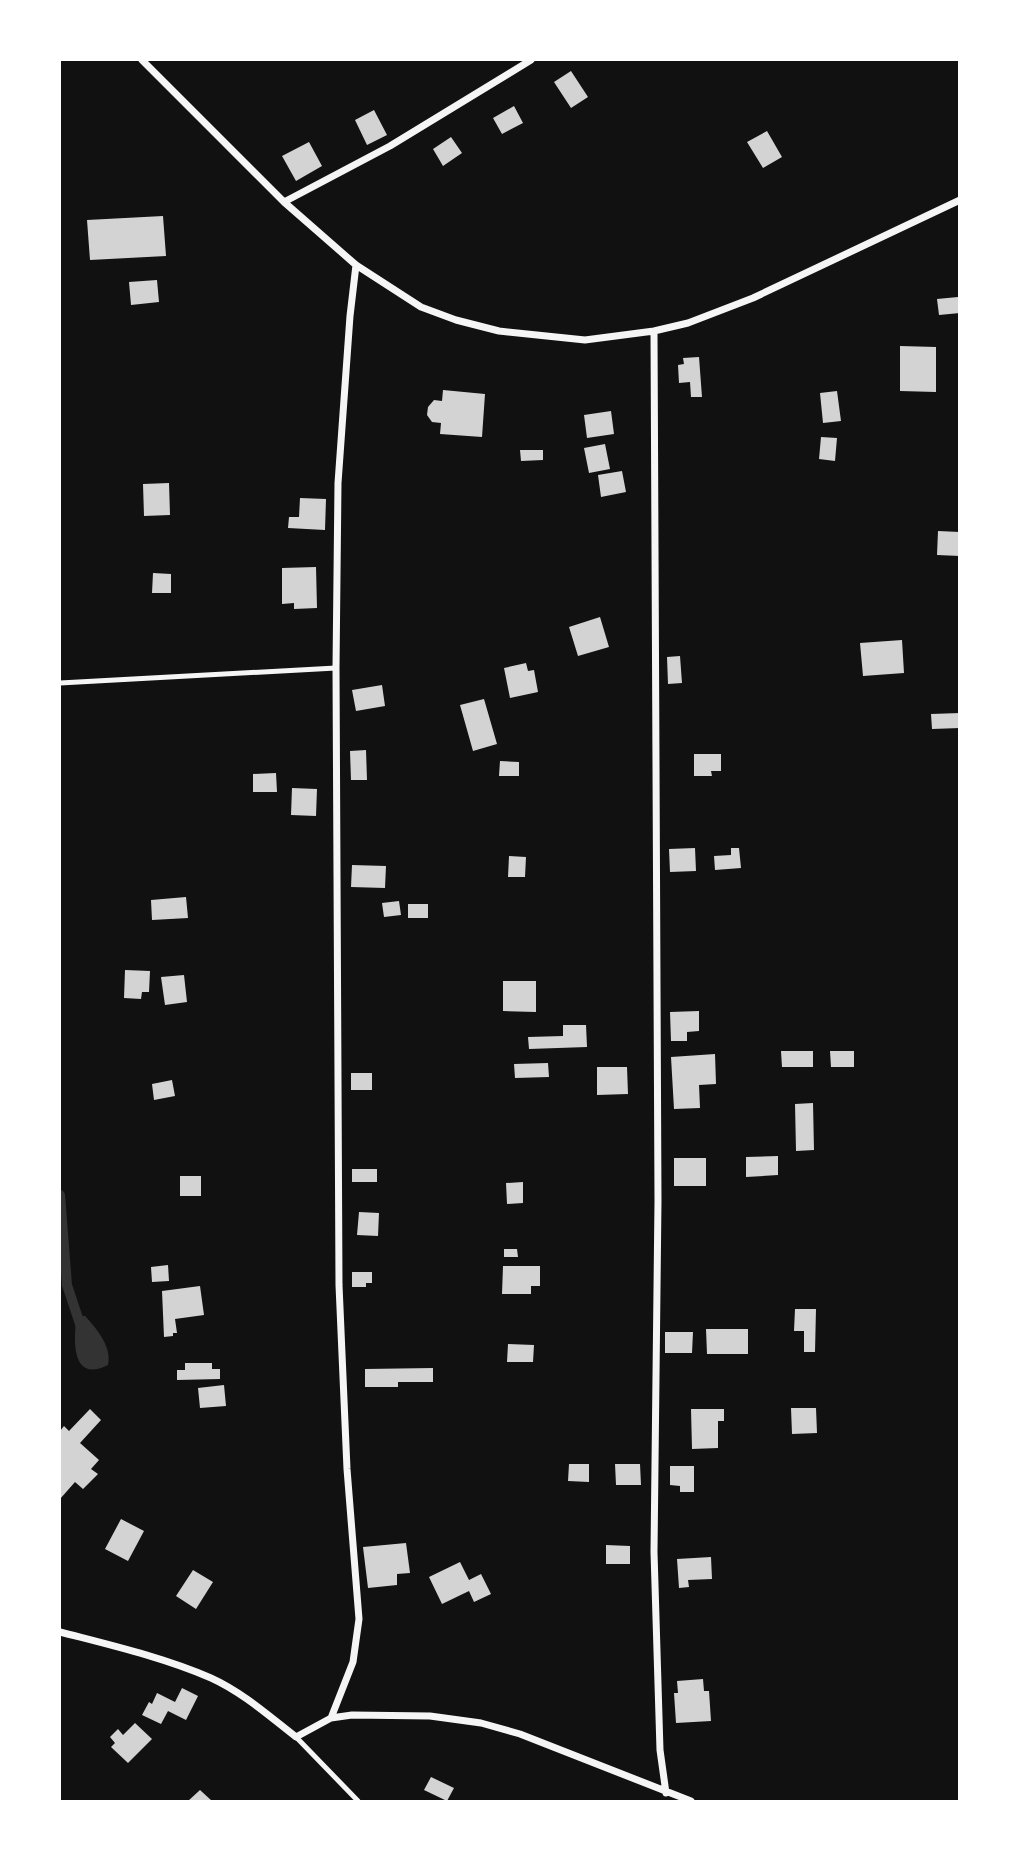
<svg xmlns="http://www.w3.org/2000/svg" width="1019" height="1861" viewBox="0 0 1019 1861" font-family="'Open Sans',sans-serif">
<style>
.water{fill:#333}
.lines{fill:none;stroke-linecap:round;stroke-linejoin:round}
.stream{stroke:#333;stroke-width:10}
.building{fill:#d3d3d3}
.service{stroke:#f5f5f5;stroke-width:5}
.minor{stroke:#f5f5f5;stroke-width:7}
</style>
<rect width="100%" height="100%" fill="#111"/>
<!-- water -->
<path class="water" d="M77 1316H85C97 1329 112 1347 108 1365 71 1384 73 1339 77 1316Z"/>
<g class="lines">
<!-- stream -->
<path class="stream" d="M60 1195 67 1285 81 1327"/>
</g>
<!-- building -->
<path class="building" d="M571 71 588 97 571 108 554 82Z
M514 106 523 123 502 134 493 118Z
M374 110 387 135 367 145 355 120Z
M767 131 782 157 763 168 747 142Z
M451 137 462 153 443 166 433 149Z
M309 142 322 166 296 181 282 156Z
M163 216 166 256 90 260 87 220Z
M157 280 159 302 131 305 129 282Z
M958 297 960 313 939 315 937 299Z
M900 346 936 347V392L900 391Z
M699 357 702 397H691L690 382 679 383 678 365 684 364 683 358Z
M443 390 485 394 482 437 440 434 441 423 432 422 427 415 428 407 434 400 442 401Z
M837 391 841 421 823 423 820 393Z
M611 411 614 434 587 438 584 415Z
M821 437 837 438 835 461 819 459Z
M605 444 610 469 589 473 584 448Z
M520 450H543V460L521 461Z
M622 471 626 492 601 497 598 475Z
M169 483 170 515 144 516 143 484Z
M300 498 326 499 325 530 288 528 289 517H299Z
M938 531 960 532V556L937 555Z
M316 567 317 608 294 609V603L282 604V568Z
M153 573 171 574V593H152Z
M600 617 609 647 578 656 569 627Z
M902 640 904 673 863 676 860 643Z
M680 656 682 683 668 684 667 657Z
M526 663 528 671 534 670 538 692 510 698 504 668Z
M382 685 385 706 356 711 352 690Z
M484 699 497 744 473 751 460 705Z
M960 713V728L932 729 931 714Z
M366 750 367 780H351L350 751Z
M694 754H721V771H711L712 776H694Z
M500 761 519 762V776H499Z
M276 773 277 792H253V774Z
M292 788 317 789 316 816 291 815Z
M695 848 696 871 670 872 669 849Z
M731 848H739L741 868 715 870 714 856 731 855Z
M509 856 526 857 525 877H508Z
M352 865 386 866 385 888 351 887Z
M186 897 188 918 152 920 151 900Z
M399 901 401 915 384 917 382 903Z
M408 904H428V918H408Z
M125 970 150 971 149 992H142L141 999 124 998Z
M184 975 187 1002 165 1005 161 977Z
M503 981H536V1012L503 1011Z
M699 1011V1031L687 1032V1041H671L670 1012Z
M563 1025H586L587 1047 529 1049 528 1037 563 1036Z
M781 1051H813V1067H782Z
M830 1051H854V1067H831Z
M715 1054 716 1084 699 1085 700 1108 674 1109 671 1057Z
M548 1063 549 1077 515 1078 514 1064Z
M597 1067H627L628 1094 597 1095Z
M351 1073H372V1090H351Z
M172 1080 175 1096 154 1100 152 1084Z
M813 1103 814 1150 796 1151 795 1104Z
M778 1156V1175L746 1177V1157Z
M674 1158H706V1186H674Z
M352 1169H377V1182H352Z
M180 1176H201V1196H180Z
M523 1182V1203L507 1204 506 1183Z
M359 1212 379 1213 378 1236 357 1235Z
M504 1249H517L518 1257H504Z
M168 1265 169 1281 152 1282 151 1267Z
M503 1266H540V1286H531V1294H502Z
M352 1272H372V1283H366V1287H352Z
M200 1286 204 1315 175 1319 177 1333H173V1336L164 1337 162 1291Z
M795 1309H816L815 1352H804V1331H794Z
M706 1329H748V1354H707Z
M665 1332H693L692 1353H665Z
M508 1344 534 1345 533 1362H507Z
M185 1363H212V1369H220V1379L177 1380V1370H185Z
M433 1368V1382H398V1387H365V1369Z
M224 1385 226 1406 200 1408 198 1388Z
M791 1408H816L817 1433 792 1434Z
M90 1409 101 1420 80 1443 99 1460 91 1469 98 1474 83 1489 75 1482 60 1499V1431L64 1426 69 1431Z
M691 1409H724V1421H718V1448L692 1449Z
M569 1464H589V1482L568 1481Z
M615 1464H640L641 1485H616Z
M670 1466H694V1492H680V1486L670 1485Z
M121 1519 144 1531 128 1561 105 1549Z
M406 1543 410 1573 397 1574V1585L368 1588 363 1547Z
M606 1545 630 1546V1564H606Z
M711 1557 712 1579 688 1580 689 1587 679 1588 677 1559Z
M460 1562 469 1580 481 1574 491 1594 474 1602 469 1591 442 1604 429 1577Z
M193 1570 213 1582 196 1609 176 1596Z
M703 1679 704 1691H709L711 1721 676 1723 674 1693H678L677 1681Z
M182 1688 198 1696 186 1720 168 1711 161 1724 142 1715 149 1702 152 1704 157 1693 175 1702Z
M135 1723 152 1739 128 1763 111 1747 115 1743 110 1737 118 1729 123 1735Z
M431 1777 454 1788 447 1801 424 1790Z
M200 1790 212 1801H188Z"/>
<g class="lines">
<!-- service -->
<path class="service" d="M60 683 336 668
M296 1737 358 1801"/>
<!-- minor -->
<path class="minor" d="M142 60 284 202 356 265 421 307 456 320 499 331 585 340 654 331 688 323 753 298 960 200
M284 202 390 146 531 60
M654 331 658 1201 654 1552 660 1750 666 1793
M60 1632C110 1645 162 1657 211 1678 242 1692 269 1716 296 1737L331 1718 352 1715 430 1716 481 1723 520 1734 691 1801
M331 1718 353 1662 359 1619 347 1469 339 1285 336 668 338 483 350 316 356 265"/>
</g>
<!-- border -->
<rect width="1019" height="1861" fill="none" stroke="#ffffff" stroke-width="122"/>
</svg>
